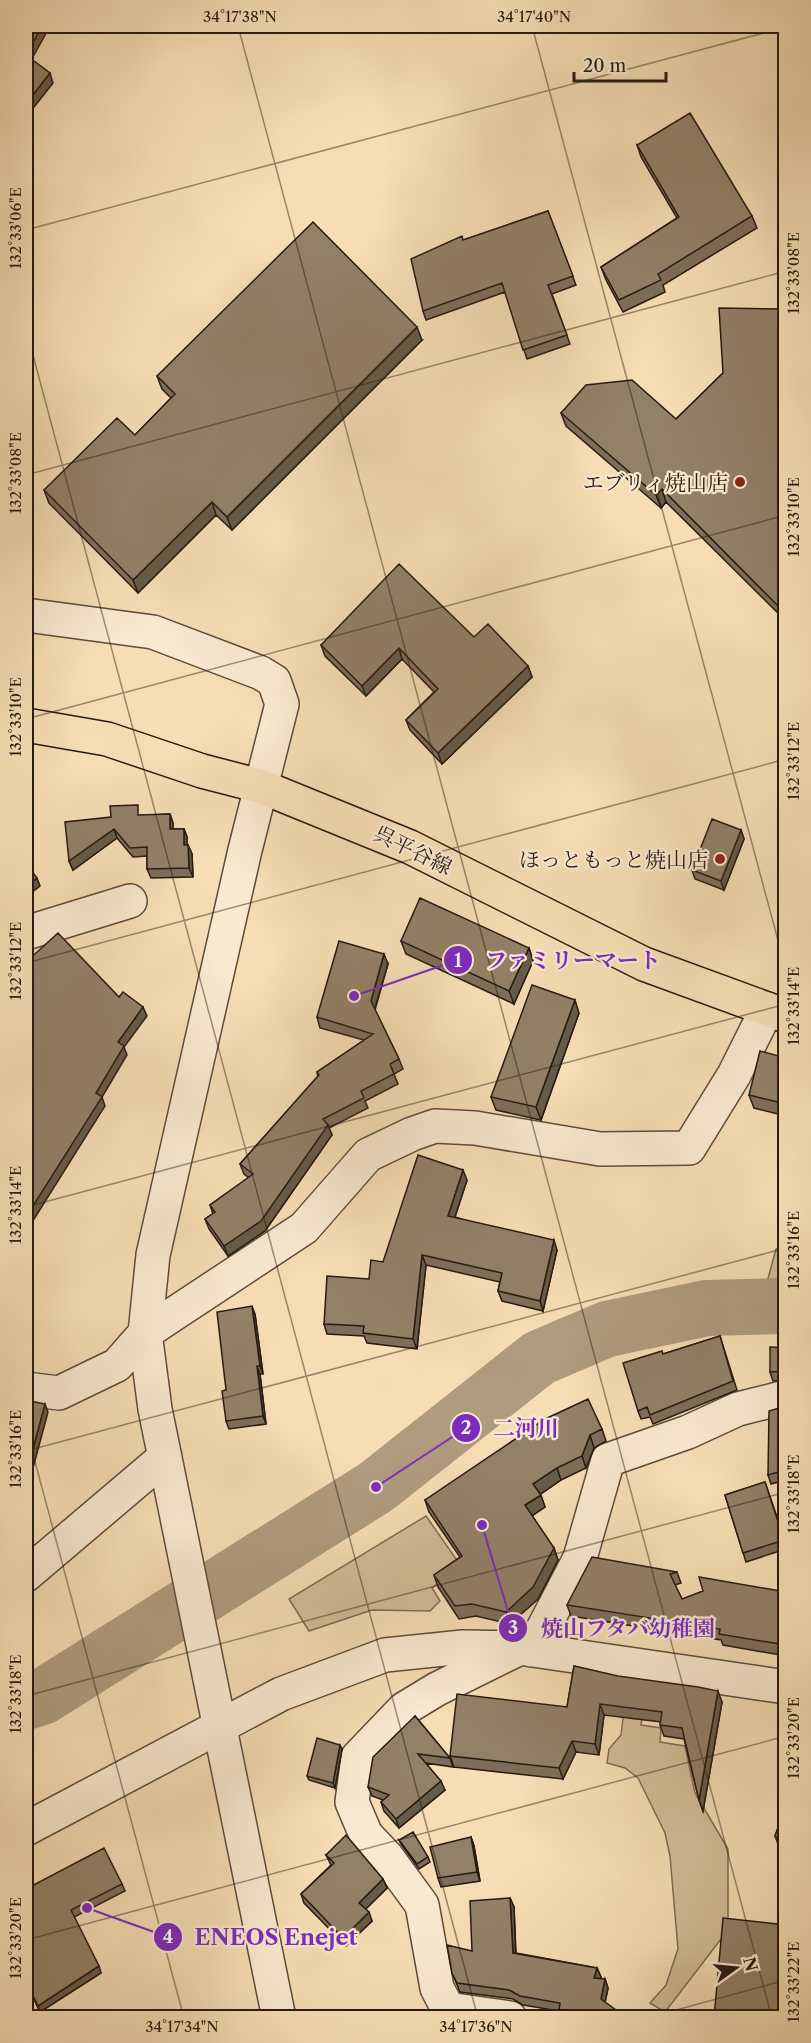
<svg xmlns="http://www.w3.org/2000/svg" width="811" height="2043" viewBox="0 0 811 2043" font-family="'Libre Caslon Text','Noto Serif JP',serif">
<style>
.green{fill:#d3bc99;stroke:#7c6c56;stroke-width:1.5}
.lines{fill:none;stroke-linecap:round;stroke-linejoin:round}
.river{stroke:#af9b7e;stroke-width:56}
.minor-casing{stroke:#5a4c3b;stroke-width:36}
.major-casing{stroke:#261b12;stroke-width:36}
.minor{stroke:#f9e9cf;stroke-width:33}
.major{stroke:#f6ddb5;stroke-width:33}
.wall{fill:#7e6e59;stroke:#261b12;stroke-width:1.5}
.shaded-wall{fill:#665a48;stroke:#261b12;stroke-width:1.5}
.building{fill:#928067;stroke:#261b12;stroke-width:1.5}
.ticks{fill:none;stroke:#261b12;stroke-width:1.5;stroke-opacity:0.45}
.poi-dot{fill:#8f2418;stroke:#f9e9cf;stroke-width:2}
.labels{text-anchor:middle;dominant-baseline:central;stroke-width:4.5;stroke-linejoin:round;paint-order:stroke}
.poi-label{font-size:21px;fill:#261b12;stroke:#f9e9cf;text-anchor:end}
.street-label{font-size:21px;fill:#261b12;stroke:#f9e9cf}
.leader{fill:none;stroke:#7b2cbf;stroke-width:2}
.callout-dot{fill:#7b2cbf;stroke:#f9e9cf;stroke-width:2}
.mark-label{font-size:18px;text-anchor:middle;font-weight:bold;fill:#fff}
.callout-label{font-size:22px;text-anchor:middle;font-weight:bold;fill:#7b2cbf;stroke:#f9e9cf;stroke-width:4.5;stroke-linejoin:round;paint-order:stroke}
.neatline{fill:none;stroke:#261b12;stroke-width:2}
.ticks-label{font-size:15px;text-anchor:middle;fill:#261b12}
</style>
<rect width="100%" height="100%" fill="#f6ddb5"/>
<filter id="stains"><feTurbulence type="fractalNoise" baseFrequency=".00333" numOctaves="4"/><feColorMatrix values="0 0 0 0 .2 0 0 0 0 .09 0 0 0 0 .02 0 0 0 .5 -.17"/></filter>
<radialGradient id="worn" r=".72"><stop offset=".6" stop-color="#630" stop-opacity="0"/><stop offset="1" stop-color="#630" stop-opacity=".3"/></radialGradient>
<!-- green -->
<path class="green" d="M785 1245V1298L763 1297 776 1249Z
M426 1516 461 1566 432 1588 440 1601 430 1611 372 1610 309 1631 289 1599Z
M648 1672 641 1725 661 1728 660 1742 685 1746 695 1793 728 1849V1930L665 2012 650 2003 666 1985 678 1949 670 1856 665 1833 638 1778 625 1768 607 1763 609 1749 621 1735 626 1693Z"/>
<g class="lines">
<!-- river -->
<path class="river" d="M26 1702 42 1697 376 1487 539 1358 607 1329 707 1308 786 1306"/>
<!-- minor casing -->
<g class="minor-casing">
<path id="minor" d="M26 615 153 632 261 673 274 681 282 704 245 850 153 1255 145 1333 155 1409 279 2018
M26 933 130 901
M26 1389 59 1393 117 1365 145 1333 304 1228 368 1155 412 1134 435 1126 475 1128 600 1149 689 1148 734 1075 767 1009
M26 1575 165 1457
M532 1650 580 1558 608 1460 688 1432 738 1409 786 1397
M26 1829 281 1694 385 1655 463 1647 519 1648 786 1687
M448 2009 510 2018
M448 2018V2009L437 1988 422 1905 387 1857 366 1835 352 1802 358 1757 404 1709 437 1689 514 1651"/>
</g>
<!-- major casing -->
<g class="major-casing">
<path id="major" d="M26 725 107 739 202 771 260 786 410 847 644 964 786 1016"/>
</g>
<!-- minor -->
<use href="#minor" class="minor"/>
<!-- major -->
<use href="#major" class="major"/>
</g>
<!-- wall -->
<path class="wall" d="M637 145 752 216 757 228 663 285 665 292 623 312 606 280 601 267 677 218 641 157Z
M548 211 576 285 552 294 570 344 527 359 505 292 426 320 423 311 463 240Z
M786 304V621L666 502 661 508 566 426 561 413 676 419 723 373 783 309Z
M422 340 232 530 216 515 138 593 49 503 44 490 135 435 171 398 162 389 157 376Z
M474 637 528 666 532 677 442 764 410 730 406 720 434 692 402 659 366 696 325 656 321 645Z
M170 814 173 823V829H184L187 837V845H188L192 854 193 877 151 878 147 869V856L133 857 117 838 73 870 69 861 111 817Z
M741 830 744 839 724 890 695 879 692 870Z
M401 941 529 948 533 961 514 1004 406 954Z
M388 964 375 1010 399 1059 403 1069 394 1074 398 1084 365 1101 368 1108 329 1128 332 1135 265 1231 228 1256 209 1229 205 1219 213 1214 210 1205 249 1178 244 1174 240 1164 318 1076 317 1072 364 1040 320 1028 317 1017Z
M579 1013 541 1120 496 1110 491 1097Z
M786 1058V1116L754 1108 749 1095Z
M467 1180 455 1217 557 1250 543 1311 502 1301 498 1291 500 1282 426 1265 417 1349 367 1343 364 1336 327 1334 324 1324 369 1279 383 1262Z
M255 1314 263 1374H260L266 1424 229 1429 226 1421V1390Z
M720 1336 737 1390 653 1424 650 1417 641 1419 638 1411 663 1354Z
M786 1348V1380L773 1381 770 1372Z
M786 1406V1480L771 1484 768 1475Z
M602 1429 606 1441 594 1448 586 1468 561 1480 540 1494 545 1507 532 1516 554 1548 558 1560 538 1599 510 1624 476 1616 459 1619 438 1587 434 1575 460 1557 429 1512 425 1500Z
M765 1482 786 1543V1549L746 1562 725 1495Z
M677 1572 681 1583 675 1585 682 1599 786 1592V1656L723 1645 721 1640 571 1616 567 1605Z
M574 1666 722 1702 703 1811 699 1800 684 1739 664 1736 660 1725 661 1722 604 1715 599 1755 576 1752 563 1779 454 1767 450 1756 567 1707Z
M415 1716 450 1758 453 1767 426 1763 445 1790 399 1828 384 1811 381 1802 383 1800 372 1796 368 1787Z
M342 1749 335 1788 309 1780 307 1776Z
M786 1806V1850L779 1847 775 1836Z
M471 1837 474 1846 480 1881 441 1887 438 1878Z
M399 1840 428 1857 430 1862 419 1869 401 1844Z
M326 1855 383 1879 387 1888 365 1909 372 1921 346 1946 304 1903 301 1894 331 1865Z
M122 1884 125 1891 74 1917 101 1973 40 2012 26 1983V1889Z
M510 1898 514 1907 516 1953 597 1968 601 1977 600 1979H605L608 1988 605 2002 559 2011 523 2005 513 1999 460 1992 452 1973 472 1951Z"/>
<!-- shaded-wall -->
<path class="shaded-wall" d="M42 26H49V28L29 64 26 55Z
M50 73 53 83 26 117V104Z
M417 327 422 340 232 530 227 517Z
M662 489 666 502 661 508 656 495Z
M212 502 216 515 138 593 133 580Z
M399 648 402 659 366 696 362 686Z
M528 666 532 677 442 764 438 753Z
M170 814 173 823V838L170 829Z
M114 829 117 838 73 870 69 861Z
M184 829 187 837V854L184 845Z
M741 830 744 839 724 890 721 881Z
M188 845 192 854 193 877 189 868Z
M37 878 40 886 26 897V887Z
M529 948 533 961 514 1004 509 991Z
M384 954 388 964 374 1011 371 1001Z
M575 1000 579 1013 541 1120 536 1107Z
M143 1007 147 1016 124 1047 127 1055 102 1097 105 1106 26 1232V1217L96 1093 118 1042Z
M328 1125 332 1135 265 1231 228 1256 224 1246Z
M463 1170 467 1180 452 1226 448 1216Z
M554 1240 557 1250 543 1311 540 1301Z
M422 1255 426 1265 417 1349 413 1339Z
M252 1306 255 1314 263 1374 260 1366Z
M257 1366 260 1374 266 1424 263 1416Z
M45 1404 48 1412 26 1494V1475Z
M590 1435 594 1448 586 1468 582 1456Z
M557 1468 561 1480 538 1496 533 1484Z
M541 1495 545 1507 530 1517 525 1505Z
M554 1548 558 1560 538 1599 510 1624 506 1612Z
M718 1691 722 1702 703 1811 699 1800Z
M600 1704 604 1715 599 1755 595 1744Z
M572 1741 576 1752 563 1779 559 1768Z
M340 1745 342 1749 335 1788 333 1783Z
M441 1781 445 1790 399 1828 396 1819Z
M471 1837 474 1846 480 1881 477 1872Z
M383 1879 387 1888 363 1912 359 1903Z
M510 1898 514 1907 516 1962 513 1953Z
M369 1912 372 1921 346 1946 343 1938Z
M99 1966 101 1973 40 2012 38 2006Z
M597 1968 601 1977 598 1987 594 1978Z
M605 1979 608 1988 604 2008 601 1999Z"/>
<!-- building -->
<path class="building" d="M26 26H42L26 55 50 73 26 104Z
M690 113 752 216 658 274 661 280 619 300 601 267 679 217 637 145Z
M548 211 573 276 548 285 567 335 523 350 502 283 423 311 411 259 462 236 463 240Z
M313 222 417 327 227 517 212 502 133 580 44 490 117 418 135 435 175 394 157 376Z
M786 304V614L662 489 656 495 561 413 586 385 632 380 676 419 723 373 719 308 783 309Z
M399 564 474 637 488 624 528 666 438 753 406 720 438 689 399 648 362 686 321 645Z
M138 805V815L170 814V829H184V845H188L189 868 147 869V847L130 848 114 829 69 861 65 822 111 817 110 806Z
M712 819 741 830 721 881 692 870Z
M26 863 37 878 26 887Z
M420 898 529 948 509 991 401 941Z
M58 933 119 997 123 992 143 1007 118 1042 124 1046 96 1093 102 1097 26 1217V962Z
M339 941 384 954 371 1001 399 1059 390 1064 394 1074 361 1091 364 1098 323 1119 328 1125 261 1221 224 1246 205 1219 215 1212 210 1205 253 1174 240 1164 319 1075 317 1072 373 1034 317 1017Z
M532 985 575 1000 536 1107 491 1097Z
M760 1051 786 1058V1104L749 1095Z
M418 1155 463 1170 448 1216 554 1240 540 1301 498 1291 502 1273 422 1255 413 1339 363 1333 364 1326 324 1324 327 1276 369 1279 371 1260 383 1262Z
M252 1306 260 1366H257L263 1416 226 1421 222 1391 226 1390 217 1312Z
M720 1336 733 1381 650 1415 647 1407 638 1411 623 1363 662 1351 663 1354Z
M770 1347 786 1348V1371L770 1372Z
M588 1399 602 1429 590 1435 582 1456 557 1468 533 1484 541 1495 525 1505 554 1548 533 1587 506 1612 472 1604 455 1606 434 1575 462 1556 425 1500 545 1419Z
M26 1400 45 1404 26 1475Z
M786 1406V1470L768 1475 769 1411Z
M765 1482 784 1540 743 1553 725 1495Z
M592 1557 677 1572 670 1574 682 1599 703 1591 699 1577 786 1592V1645L719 1634 720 1629 567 1605Z
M574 1666 618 1676 698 1687 718 1691 699 1800 682 1728 660 1725 662 1712 600 1704 595 1744 572 1741 559 1768 450 1756 457 1694 567 1707Z
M415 1716 450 1758 418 1754 441 1781 396 1819 381 1802 389 1795 368 1787 373 1757Z
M317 1738 340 1745 333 1783 307 1776Z
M786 1806V1840L775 1836Z
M413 1832 428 1857 417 1864 399 1840Z
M346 1835 383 1879 359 1903 369 1912 343 1938 301 1894 334 1863 326 1855Z
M471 1837 477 1872 438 1878 430 1847Z
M104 1848 122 1884 71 1910 99 1966 38 2006 26 1981V1889Z
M510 1898 513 1953 597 1968 594 1978 605 1979 601 1999 627 2018H558L560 2003 520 1996 509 1990 457 1983 452 1973 447 1945 472 1951 470 1901Z
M723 1918 786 1925V2018H714Z"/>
<!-- ticks -->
<path class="ticks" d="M238 26 772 2018M532 26 786 970M26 230 786 27M26 329 478 2018M26 475 786 271M26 719 786 515M26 963 786 759M26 1207 786 1004M26 1428 184 2018M26 1451 786 1248M26 1696 786 1492M26 1940 786 1736M647 2018 786 1980"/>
<!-- markers -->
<g class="poi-dot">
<circle cx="740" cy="482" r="6"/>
<circle cx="720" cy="859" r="6"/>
</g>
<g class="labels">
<!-- poi labels -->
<g class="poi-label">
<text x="728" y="482">エブリィ焼山店</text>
<text x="708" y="859">ほっともっと焼山店</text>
</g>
<!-- street labels -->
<g class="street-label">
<text transform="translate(413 850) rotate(26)">呉平谷線</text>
</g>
</g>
<!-- callouts -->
<path class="leader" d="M354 996L458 960M376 1487L466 1428M482 1525L513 1628M87 1908L168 1937"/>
<g class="callout-dot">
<circle cx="354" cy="996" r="6"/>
<circle cx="376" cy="1487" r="6"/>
<circle cx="482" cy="1525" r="6"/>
<circle cx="87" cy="1908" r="6"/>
<circle cx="458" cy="960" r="15"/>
<circle cx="466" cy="1428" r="15"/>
<circle cx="513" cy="1628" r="15"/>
<circle cx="168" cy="1937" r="15"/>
</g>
<g class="mark-label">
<text x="458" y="967">1</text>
<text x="466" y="1434">2</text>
<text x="513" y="1634">3</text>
<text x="168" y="1943">4</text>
</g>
<g class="callout-label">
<text x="573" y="968">ファミリーマート</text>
<text x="526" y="1436">二河川</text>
<text x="628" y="1636">焼山フタバ幼稚園</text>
<text x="276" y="1945">ENEOS Enejet</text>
</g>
<!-- margin -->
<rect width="811" height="2043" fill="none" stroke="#f6ddb5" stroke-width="66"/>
<!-- north arrow -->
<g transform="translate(736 1968) rotate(75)" stroke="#f9e9cf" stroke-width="4.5" paint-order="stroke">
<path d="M0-4.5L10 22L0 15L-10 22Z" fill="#261b12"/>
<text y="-9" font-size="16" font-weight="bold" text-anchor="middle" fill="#261b12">N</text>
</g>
<!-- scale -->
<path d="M574 72v9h92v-9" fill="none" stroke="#261b12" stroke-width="3"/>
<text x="583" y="72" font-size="18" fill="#261b12" stroke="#f9e9cf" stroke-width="4.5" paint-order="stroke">20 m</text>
<rect x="33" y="33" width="745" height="1977" class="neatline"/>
<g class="ticks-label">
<text x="240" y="22">34°17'38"N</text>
<text x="534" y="22">34°17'40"N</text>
<text transform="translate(16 228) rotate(-90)" y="5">132°33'06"E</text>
<text transform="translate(794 273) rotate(-90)" y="5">132°33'08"E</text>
<text transform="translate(16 473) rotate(-90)" y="5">132°33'08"E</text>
<text transform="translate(794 517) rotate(-90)" y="5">132°33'10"E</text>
<text transform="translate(16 717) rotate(-90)" y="5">132°33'10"E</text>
<text transform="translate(794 761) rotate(-90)" y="5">132°33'12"E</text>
<text transform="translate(16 961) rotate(-90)" y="5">132°33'12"E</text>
<text transform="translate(794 1006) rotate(-90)" y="5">132°33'14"E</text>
<text transform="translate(16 1205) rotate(-90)" y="5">132°33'14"E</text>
<text transform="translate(794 1250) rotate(-90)" y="5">132°33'16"E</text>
<text transform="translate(16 1449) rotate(-90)" y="5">132°33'16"E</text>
<text transform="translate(794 1494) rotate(-90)" y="5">132°33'18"E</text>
<text transform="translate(16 1694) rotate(-90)" y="5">132°33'18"E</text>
<text transform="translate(794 1738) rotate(-90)" y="5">132°33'20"E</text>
<text transform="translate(16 1938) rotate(-90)" y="5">132°33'20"E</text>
<text transform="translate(794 1982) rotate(-90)" y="5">132°33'22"E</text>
<text x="182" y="2032">34°17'34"N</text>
<text x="476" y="2032">34°17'36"N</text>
</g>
<rect width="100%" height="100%" filter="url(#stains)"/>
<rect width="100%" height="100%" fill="url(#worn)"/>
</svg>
